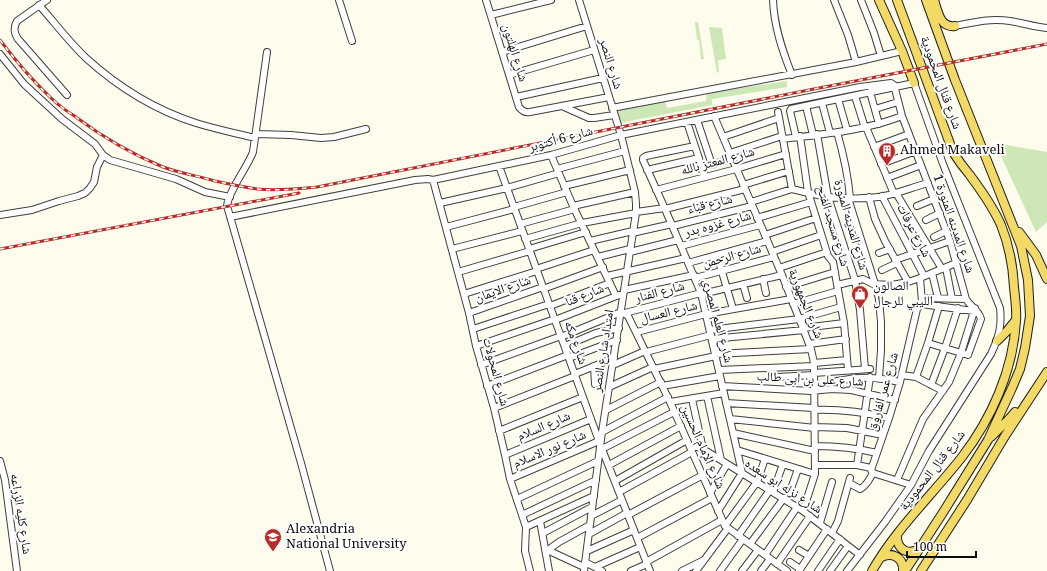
<svg xmlns="http://www.w3.org/2000/svg" width="1047" height="571" viewBox="0 0 1047 571" font-family="Georgia,'Noto Naskh Arabic',serif">
<style>
.green{fill:#cde7b7}
.lines{fill:none;stroke-linecap:round;stroke-linejoin:round}
.minor-casing{stroke:#3f3f3f;stroke-width:8}
.major-casing{stroke:#1d1d1d;stroke-width:10}
.minor{stroke:#fff;stroke-width:6}
.major{stroke:#f3da67;stroke-width:8}
.rail-casing{stroke:#b62c2a;stroke-width:3}
.rail{stroke:#fff;stroke-width:1.5;stroke-dasharray:4.5;stroke-linecap:butt}
.labels{text-anchor:middle;dominant-baseline:central;stroke-width:4;stroke-linejoin:round;paint-order:stroke}
.street-label{font-size:13px;fill:#0c0c0c;stroke:#fff}
.poi-label{font-size:13px;fill:#0c0c0c;stroke:#fff;text-anchor:start}
</style>
<rect width="100%" height="100%" fill="#fefcec"/>
<!-- green -->
<path class="green" d="M695 22H698L704 59H701L699 40 697 39Z
M709 27 722 28 726 59 718 60 719 72 717 73Z
M787 81V87L712 99V105L620 123 617 111 665 101 667 108 706 101 707 93Z
M995 143 1047 152V222L1036 232Z"/>
<g class="lines">
<!-- minor casing -->
<g class="minor-casing">
<path id="minor" d="M47 0 17 21C13 28 14 33 18 39L67 95
M339 0 352 41
M486 0 519 107C522 111 525 113 530 112L609 97
M579 0 621 135 635 192 636 204V213L602 432 584 571
M773 0C774 26 782 50 792 75
M834 0 848 35 856 62
M861 0 874 33 881 56
M39 5C55 23 69 42 86 58 118 87 155 110 196 123 215 129 235 133 255 138
M491 15 551 0
M955 26C974 22 991 18 1010 21 1023 23 1035 27 1047 28
M267 52 253 152C247 168 229 190 227 206L301 463 330 571
M502 52 587 26
M0 54 24 84 62 119 95 144 103 155 110 160 176 179 205 192 230 197
M509 75 594 50
M870 92 879 124
M855 96 865 128
M516 97 603 78
M838 99 847 130
M822 103 830 133
M562 106 589 118H594L614 115
M806 106 813 135
M612 108 856 62 902 51
M875 109 898 102
M778 112 792 189
M714 116 782 275 811 349 814 363 815 474 803 511
M697 120 712 165
M687 122 705 177
M866 127 894 194
M837 132C844 156 848 174 850 198
M256 134 291 135 321 138 334 137 366 129
M817 134 828 197 855 280 860 310 865 369
M800 136 808 192 828 256 833 262 844 323 848 370
M723 137 779 118
M796 137 790 111 791 109 914 83 943 164 1000 308C1002 326 999 337 991 354L929 451 911 485 885 522 847 571
M783 139C823 134 864 131 902 116
M695 146 646 156 643 158V160L665 209 701 293 737 450 742 473 718 511
M874 147 909 134
M730 153 782 136
M551 155 573 206 616 296
M881 164 916 151
M499 166 600 444 650 571
M702 167 732 159
M557 169 625 151
M647 170 699 158
M887 178 921 165
M433 180 469 313 476 346 494 408 505 455 510 479 526 527 525 551 530 571
M743 185 789 171
M564 186 630 170
M792 189C804 192 816 195 828 197 844 199 868 199 884 196 899 193 913 187 928 183
M656 190 736 169 786 154
M896 193 942 269
M882 196 924 276
M869 197 875 219 885 241 908 282
M848 198 875 284 879 299 881 322V350L879 378
M751 202 792 189
M440 203 507 188 559 173
M573 206 635 192
M917 206 934 199
M514 207 567 192
M665 209 745 189
M636 212 665 208
M0 215 32 210 59 201 78 196 85 193 90 188 94 182 97 167 103 155
M230 217 415 180 428 179 433 180 551 155 621 135 860 87 891 83 894 85 902 116 950 241 966 299C971 308 978 308 981 319L968 355 928 343
M757 218 811 202
M926 220 940 213
M520 224 575 209
M673 226 752 206
M446 227 514 209
M632 233 672 224
M765 235 816 218
M934 237 946 231
M525 239 582 223 636 213
M590 241 633 231
M681 246 760 225
M452 249 522 231
M529 249 586 232
M630 252 678 240
M772 252 821 235
M879 253 890 249
M717 255 733 309
M598 257 630 249
M895 260 950 241
M688 263 767 241
M779 268 827 252
M946 268 952 299
M536 269 594 250
M882 270 897 263
M458 272 530 251
M932 273 938 298
M607 276 686 258
M695 278 774 257
M763 279 766 293
M743 284 747 298
M837 285 863 279 873 284 892 285 908 282 920 278 956 263
M786 287 835 272
M543 289 603 267
M624 290 694 275
M464 294 537 271
M702 294 782 275
M922 298 966 299
M793 304 838 291
M921 304 974 311
M550 306 610 283
M469 313 543 287
M625 313 701 293
M706 314 791 299
M799 319 841 307
M555 320 619 295
M803 328 844 323
M473 329 549 304
M710 330 799 319
M637 332 706 314
M561 337 621 312 628 316 670 402 725 526 728 528 787 571
M712 339 804 330
M809 344 846 339
M476 346 555 319
M565 346 596 333 619 328
M646 352 711 335
M715 354 811 349
M569 358 617 340
M814 363 847 360
M481 365 561 336
M613 365 645 351
M594 366 595 384
M654 369 716 356
M719 370 814 366
M814 373 870 369
M575 374 614 358
M902 375 916 377 943 391
M777 377 814 375
M916 377 928 343 939 306
M837 381C862 376 875 377 900 382
M931 385 945 348 958 308
M487 386 568 355
M662 386 720 376
M722 386 811 391 832 389 851 390 895 400
M609 387 653 367
M707 396 721 460
M692 399 703 449
M670 402 724 393
M726 403 814 408
M494 408 575 376
M606 410 661 382
M814 410C842 409 863 412 889 418
M730 419 815 428
M815 427 847 428 883 435
M499 431 583 397
M602 432 668 397
M733 433 815 451
M815 446C836 446 856 448 877 453
M690 447H698L703 449 803 511 860 555
M602 449 674 412
M737 450 815 474
M505 455 591 419
M0 461 5 480 17 571
M609 465 681 426
M815 465H857L871 468
M857 465 870 377
M510 479 599 441
M897 480 923 419 949 382 961 353 975 308
M615 481 687 440
M849 483 860 489C867 486 870 478 873 473
M911 485 873 473 871 470 889 418 900 382 917 309 922 302 920 278
M619 492 692 452
M773 492 783 464
M710 493 727 464
M517 499 598 461
M787 500 798 469
M522 515 596 480
M628 515 703 475
M591 516 622 500
M540 521 549 571
M820 523 832 482
M725 526 757 482 765 459
M526 527 594 496
M543 533 592 507
M832 533 838 521 850 478
M589 534 627 513
M738 536 770 490
M637 538 712 498
M750 544 784 498
M545 549 584 567
M548 550 559 542 590 525
M799 550 809 556
M587 551 634 530
M765 555 797 507
M585 562 602 571
M646 562 722 520
M790 562 800 569
M777 564 810 516
M595 567 640 547
M631 571 647 564
M682 571 704 560
M696 571 728 528
M720 571 743 539
M742 571 758 550
M761 571 770 559
M799 571 827 529
M818 571 840 539
M830 571 848 546"/>
</g>
<!-- major casing -->
<g class="major-casing">
<path id="major" d="M879 0 902 51 914 83
M934 0C938 12 940 28 955 26
M1019 232 1036 255 1047 279
M997 341 1007 331 1016 320
M991 437 1009 419 1015 412
M897 535C896 550 910 557 921 547
M880 558C891 551 904 557 903 571
M872 571C896 529 932 495 962 457 992 418 1013 370 1016 321 1017 310 1015 298 1014 287 1013 266 1009 245 1001 225 993 207 981 190 969 174 963 167 958 160 953 152L897 0
M905 571 942 514 988 440 1012 388 1020 369 1025 348 1030 316 1028 280 1021 246 955 80 926 0
M921 571 967 500 1005 436 1047 372"/>
</g>
<!-- minor -->
<use href="#minor" class="minor"/>
<!-- major -->
<use href="#major" class="major"/>
<!-- rail casing -->
<g class="rail-casing">
<path id="rail" d="M0 40C15 60 31 79 50 97 57 104 65 110 73 115 101 136 131 154 163 167 179 173 198 176 215 181 229 184 243 187 257 189 277 191 297 189 317 187L814 89 1047 44
M0 249 299 193"/>
</g>
<!-- rail -->
<use href="#rail" class="rail"/>
</g>
<!-- icons -->
<defs>
<g id="building-pin" transform="scale(0.9)"><path d="M0 17L-7.5 6A9.5 9.5 0 1 1 7.5 6Z" fill="#b62c2a" stroke="#fff"/><path d="M-4-6H4V6H1V3H-1V6H-4ZM-2.5-4.3h1.7v1.8h-1.7ZM.8-4.3h1.7v1.8H.8ZM-2.5-1h1.7V.8h-1.7ZM.8-1h1.7V.8H.8Z" fill="#fff"/></g>
<g id="shop-pin" transform="scale(0.9)"><path d="M0 17L-7.5 6A9.5 9.5 0 1 1 7.5 6Z" fill="#b62c2a" stroke="#fff"/><path d="M-5-2.5h2.3a2.7 3.5 0 0 1 5.4 0H5L5.5 6h-11ZM-1.5-2.5h3a1.5 2.3 0 0 0-3 0Z" fill="#fff"/></g>
<g id="school-pin" transform="scale(0.9)"><path d="M0 17L-7.5 6A9.5 9.5 0 1 1 7.5 6Z" fill="#b62c2a" stroke="#fff"/><path d="M0-5L7-2L0 1L-7-2ZM-4 1L0 2.5L4 1V4Q0 6-4 4Z" fill="#fff"/></g>
</defs>
<g fill-rule="evenodd">
<use href="#building-pin" x="887" y="151"/>
<use href="#shop-pin" x="860" y="294"/>
<use href="#school-pin" x="273" y="537"/>
</g>
<g class="labels">
<!-- street labels -->
<g class="street-label">
<text transform="translate(514 53) rotate(73)">شارع الهلتون</text>
<text transform="translate(610 64) rotate(73)">شارع النصر</text>
<text transform="translate(940 83) rotate(70)">شارع قنال المحمودية</text>
<text transform="translate(561 140) rotate(-15)">شارع 6 أكتوبر</text>
<text transform="translate(718 162) rotate(-15)">شارع المعتز بالله</text>
<text transform="translate(710 205) rotate(-14)">شارع قباء</text>
<text transform="translate(953 224) rotate(71)">شارع المدينه المنورة 1</text>
<text transform="translate(718 225) rotate(-15)">شارع غزوه بدر</text>
<text transform="translate(850 225) rotate(74)">شارع المدينه المنورة</text>
<text transform="translate(832 226) rotate(73)">شارع مسجد الفتح</text>
<text transform="translate(913 231) rotate(62)">شارع عرفات</text>
<text transform="translate(732 257) rotate(-15)">شارع الرحمن</text>
<text transform="translate(503 290) rotate(-19)">شارع الايمان</text>
<text transform="translate(660 293) rotate(-15)">شارع الفنار</text>
<text transform="translate(585 296) rotate(-22)">شارع قنا</text>
<text transform="translate(805 304) rotate(68)">شارع الجمهورية</text>
<text transform="translate(669 313) rotate(-14)">شارع العسال</text>
<text transform="translate(717 321) rotate(75)">شارع العلم المصري</text>
<text transform="translate(575 343) rotate(70)">شارع مكه</text>
<text transform="translate(604 351) rotate(-81)">امتداد شارع النصر</text>
<text transform="translate(495 372) rotate(75)">شارع المحولات</text>
<text transform="translate(810 380) rotate(3)">شارع على بن ابى طالب</text>
<text transform="translate(884 392) rotate(-74)">شارع عمر الفاروق</text>
<text transform="translate(544 427) rotate(-23)">شارع السلام</text>
<text transform="translate(702 447) rotate(66)">شارع الإمام الحسين</text>
<text transform="translate(550 450) rotate(-23)">شارع نور الاسلام</text>
<text transform="translate(933 471) rotate(-52)">شارع قنال المحمودية</text>
<text transform="translate(783 487) rotate(33)">شارع نزله ابو سعده</text>
<text transform="translate(20 514) rotate(81)">شارع كليه الزراعه</text>
</g>
<!-- poi labels -->
<g class="poi-label">
<text x="900" y="151">Ahmed Makaveli</text>
<text x="873" y="287">الصالون<tspan x="873" dy="15">الليبي للرجال</tspan></text>
<text x="286" y="530">Alexandria<tspan x="286" dy="15">National University</tspan></text>
</g>
</g>
<!-- scale -->
<path d="M907 551v6h69v-6" fill="none" stroke="#0c0c0c" stroke-width="2"/>
<text x="913" y="551" font-size="12" fill="#0c0c0c" stroke="#ffffff" stroke-width="3" paint-order="stroke">100 m</text>
</svg>
